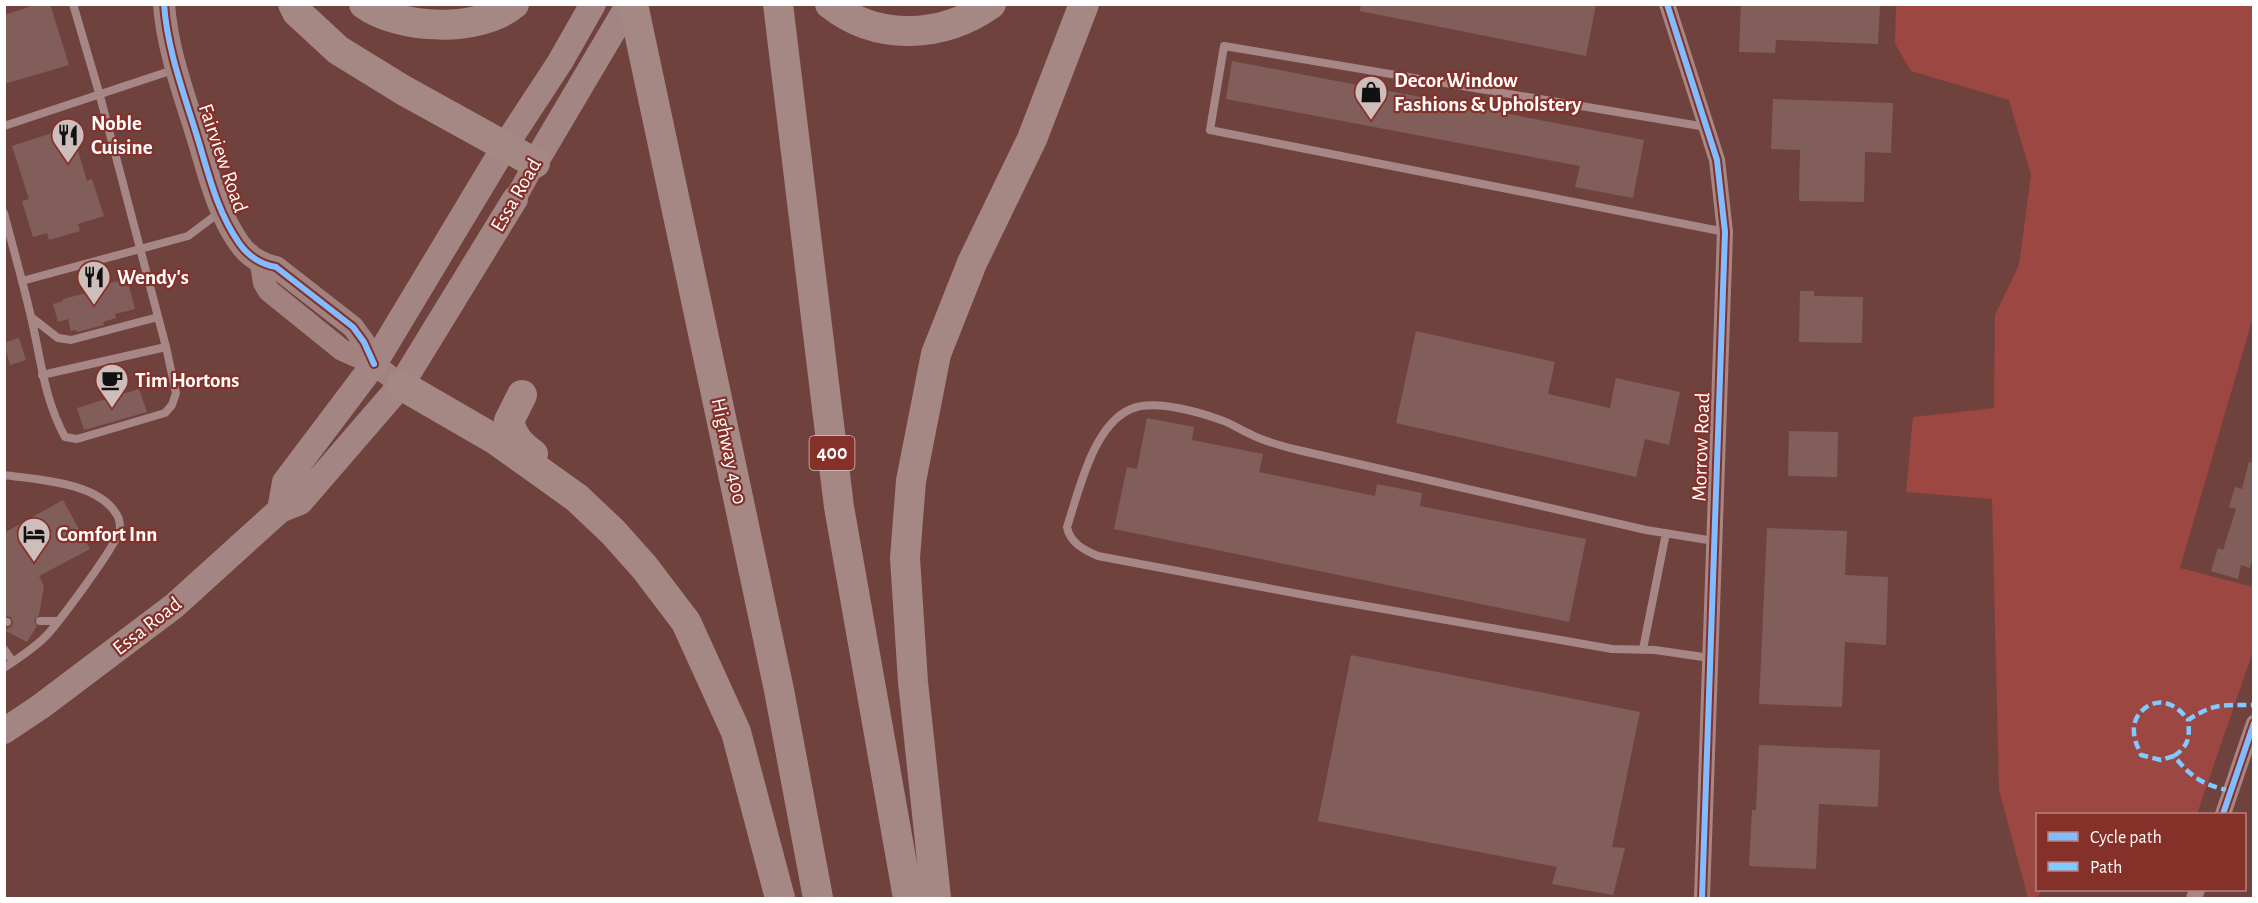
<svg xmlns="http://www.w3.org/2000/svg" width="2258" height="903" viewBox="0 0 2258 903" font-family="'Alegreya Sans',sans-serif">
<style>
.green{fill:#9c4741}
.building{fill:#825e5b}
.lines{fill:none;stroke-linecap:round;stroke-linejoin:round}
.lane{stroke:#a68785;stroke-width:8}
.street{stroke:#a68785;stroke-width:16}
.secondary{stroke:#a2827f;stroke-width:22}
.primary{stroke:#a38683;stroke-width:26}
.highway{stroke:#a58784;stroke-width:30}
.quiet{stroke:#80caff;stroke-width:4.5;stroke-dasharray:9 4.5;stroke-linecap:butt}
.cycleway-casing{stroke:#853129;stroke-width:10}
.cycleway{stroke:#80bcff;stroke-width:6}
.labels{text-anchor:middle;dominant-baseline:central;stroke-width:4.5;stroke-linejoin:round;paint-order:stroke}
.shield{fill:#853129;stroke:#dac1bf;stroke-width:1.5}
.shield-label{font-size:20px;font-weight:bold;fill:#fff}
.poi-label{font-size:21px;font-weight:bold;fill:#fff;stroke:#853129;text-anchor:start}
.street-label{font-size:21px;fill:#fff;stroke:#853129}
</style>
<rect width="100%" height="100%" fill="#70423e"/>
<!-- green -->
<path class="green" d="M1925 4 1941 6 1942 4 2253 5V317L2180 568 2253 587V651L2197 814H2038V890H2042L2037 898H2028L1999 790 1992 499 1906 492 1913 417 1994 408 1995 315 2019 265 2031 175 2009 100 1911 71 1895 44 1896 5Z"/>
<!-- building -->
<path class="building" d="M38 4H50L69 65 4 84V15Z
M1361 4H1596L1586 56 1360 11Z
M1741 4 1880 6 1878 44 1776 40 1775 53 1739 52Z
M1232 61 1644 140 1633 198 1575 187 1580 166 1226 99Z
M1773 99 1893 103 1891 153 1865 152 1864 202 1799 201 1800 150 1771 149Z
M71 127 87 181 92 179 104 216 78 224 80 231 49 240 47 233 33 237 22 201 29 199 12 146Z
M127 279 135 309 115 314 116 318 103 322 104 325 77 332 76 330 71 331 68 319 58 322 53 304 63 301V299L98 290 97 286Z
M1800 291H1814V296L1863 297 1862 343 1799 342Z
M1416 331 1555 362 1548 394 1610 408 1616 378 1680 392 1669 445 1645 439 1636 477 1396 423Z
M19 338 26 360 10 365 4 343Z
M139 389 147 412 84 430 77 408Z
M1147 418 1194 427 1192 440 1263 454 1259 472 1375 496 1377 484 1422 493 1420 506 1586 539 1569 622 1114 529 1127 467 1137 469Z
M1789 431 1838 432 1837 477 1788 476Z
M2249 462 2253 463V555L2250 568 2241 565 2238 579 2211 571 2218 548 2223 550 2236 509 2229 507 2235 487 2242 489Z
M63 500 90 549 39 576 44 586 39 615 34 620 37 626 27 642 4 630 11 627 13 623 11 617 4 616V533Z
M1767 528 1847 531 1845 575 1888 577 1886 645 1845 642 1842 707 1759 704Z
M1351 655 1640 712 1612 847 1625 848 1613 895 1552 884 1557 867 1318 821Z
M1759 745 1880 750 1878 807 1819 804 1816 869 1749 866 1752 810H1756Z"/>
<g class="lines">
<!-- lane -->
<path class="lane" d="M4 126 176 69
M1706 127 1224 46 1210 130 1725 232
M4 213C13 248 23 282 31 317 41 359 44 399 65 437L77 439 165 413 172 405 176 393 166 347 100 96 73 4
M22 281 188 236 220 212
M31 317 58 338 71 340 158 317
M42 375 166 347
M4 475C39 480 98 482 117 515 119 518 120 525 120 529 117 545 61 619 48 634 36 647 19 658 4 668
M40 621H58
M4 622H7
M4 649 13 662
M1643 649 1666 533
M1710 658 1655 650 1612 649 1315 597 1098 556C1084 550 1070 543 1067 527 1079 491 1093 425 1131 409 1154 399 1199 412 1221 420 1231 423 1240 430 1250 434 1265 442 1282 446 1298 450L1646 530 1714 541"/>
<!-- street -->
<path class="street" d="M1667 4 1717 160 1725 232 1702 898
M2223 814 2254 723
M2194 898 2197 890"/>
<!-- secondary -->
<path class="secondary" d="M164 4C167 48 183 91 196 133 208 171 216 210 239 243 248 256 260 264 276 267L353 327 364 342 374 364
M515 199 535 163
M261 264 264 283 269 291 342 350 374 364 401 385"/>
<!-- primary -->
<path class="primary" d="M535 163 629 4
M280 510 285 482 374 364 505 146 560 62 593 4
M4 731 40 707 174 606 280 510 300 502 401 385 515 199"/>
<!-- highway -->
<path class="highway" d="M293 4 297 12 338 50 403 90 535 163
M364 4C400 30 479 33 514 4
M633 4 779 690 818 898
M778 4 839 507 908 898
M830 4C878 42 943 38 991 4
M401 385 496 440 577 498 613 532 645 568 686 622 736 732 780 898
M522 395 509 421C513 437 520 445 533 454
M936 898 913 682 905 558 911 481 936 354 972 263 1032 139 1084 4"/>
<!-- quiet -->
<path class="quiet" d="M2174 756 2161 760 2141 755C2137 745 2133 738 2134 727 2135 713 2150 700 2165 703 2175 705 2182 712 2188 720
M2230 791C2202 784 2193 779 2174 756 2189 746 2190 737 2188 720 2214 703 2223 705 2254 705"/>
<!-- cycleway casing -->
<g class="cycleway-casing">
<path id="cycleway" d="M164 4C167 48 183 91 196 133 208 171 216 210 239 243 248 256 260 264 276 267L353 327 364 342 374 364
M1667 4 1717 160 1725 232 1702 898
M2223 814 2254 723"/>
</g>
<!-- cycleway -->
<use href="#cycleway" class="cycleway"/>
</g>
<!-- icons -->
<defs>
<g id="shop-pin" transform="scale(1.725)"><path d="M0 17L-7.5 6A9.5 9.5 0 1 1 7.5 6Z" fill="#cdbdbb" stroke="#853129"/><path d="M-5-2.5h2.3a2.7 3.5 0 0 1 5.4 0H5L5.5 6h-11ZM-1.5-2.5h3a1.5 2.3 0 0 0-3 0Z" fill="#111"/></g>
<g id="restaurant-pin" transform="scale(1.725)"><path d="M0 17L-7.5 6A9.5 9.5 0 1 1 7.5 6Z" fill="#cdbdbb" stroke="#853129"/><path d="M-5-6h1v4h1v-4h1v4h1v-4h1v5L-1.5 .5V6h-2V.5L-5-1ZM5-6V6H3V1.5H1.5Q1.5-4 5-6Z" fill="#111"/></g>
<g id="cafe-pin" transform="scale(1.725)"><path d="M0 17L-7.5 6A9.5 9.5 0 1 1 7.5 6Z" fill="#cdbdbb" stroke="#853129"/><path d="M-5.5-4.5H6V0H3Q3 3.5 0 3.5H-2.5Q-5.5 3.5-5.5 0ZM3-3.2v2h1.7v-2ZM-6 4.5H4V6H-6Z" fill="#111"/></g>
<g id="hotel-pin" transform="scale(1.725)"><path d="M0 17L-7.5 6A9.5 9.5 0 1 1 7.5 6Z" fill="#cdbdbb" stroke="#853129"/><path d="M-6-4.5h1.5V1H6V5H4.5V3h-9V5H-6ZM-4 0a1.8 1.8 0 1 1 3.6 0ZM.5 0V-2.5h3Q6-2.5 6 0Z" fill="#111"/></g>
</defs>
<g fill-rule="evenodd">
<use href="#shop-pin" x="1371" y="92"/>
<use href="#restaurant-pin" x="68" y="135"/>
<use href="#restaurant-pin" x="94" y="277"/>
<use href="#cafe-pin" x="112" y="380"/>
<use href="#hotel-pin" x="34" y="534"/>
</g>
<g class="labels">
<!-- shield labels -->
<rect class="shield" x="809.5" y="436" width="45" height="34" rx="4.5"/>
<g class="shield-label">
<text x="832" y="453">400</text>
</g>
<!-- poi labels -->
<g class="poi-label">
<text x="1394" y="80">Decor Window<tspan x="1394" dy="24">Fashions &amp; Upholstery</tspan></text>
<text x="91" y="123">Noble<tspan x="91" dy="24">Cuisine</tspan></text>
<text x="117" y="277">Wendy's</text>
<text x="135" y="380">Tim Hortons</text>
<text x="57" y="534">Comfort Inn</text>
</g>
<!-- street labels -->
<g class="street-label">
<text transform="translate(223 158) rotate(71)">Fairview Road</text>
<text transform="translate(516 195) rotate(-60)">Essa Road</text>
<text transform="translate(1701 447) rotate(-88)">Morrow Road</text>
<text transform="translate(729 451) rotate(78)">Highway 400</text>
<text transform="translate(147 626) rotate(-38)">Essa Road</text>
</g>
</g>
<!-- border -->
<rect width="2258" height="903" fill="none" stroke="#ffffff" stroke-width="12"/>
<!-- legend -->
<rect x="2036" y="813" width="210" height="78" fill="#853129" stroke="#b6837f" stroke-width="1.5"/>
<rect x="2048" y="832" width="30" height="9" fill="#80bcff" stroke="#b6837f" stroke-width="1.5"/>
<text x="2090" y="843" font-size="18" fill="#ffffff">Cycle path</text>
<rect x="2048" y="862" width="30" height="9" fill="#80caff" stroke="#b6837f" stroke-width="1.5"/>
<text x="2090" y="873" font-size="18" fill="#ffffff">Path</text>
</svg>
